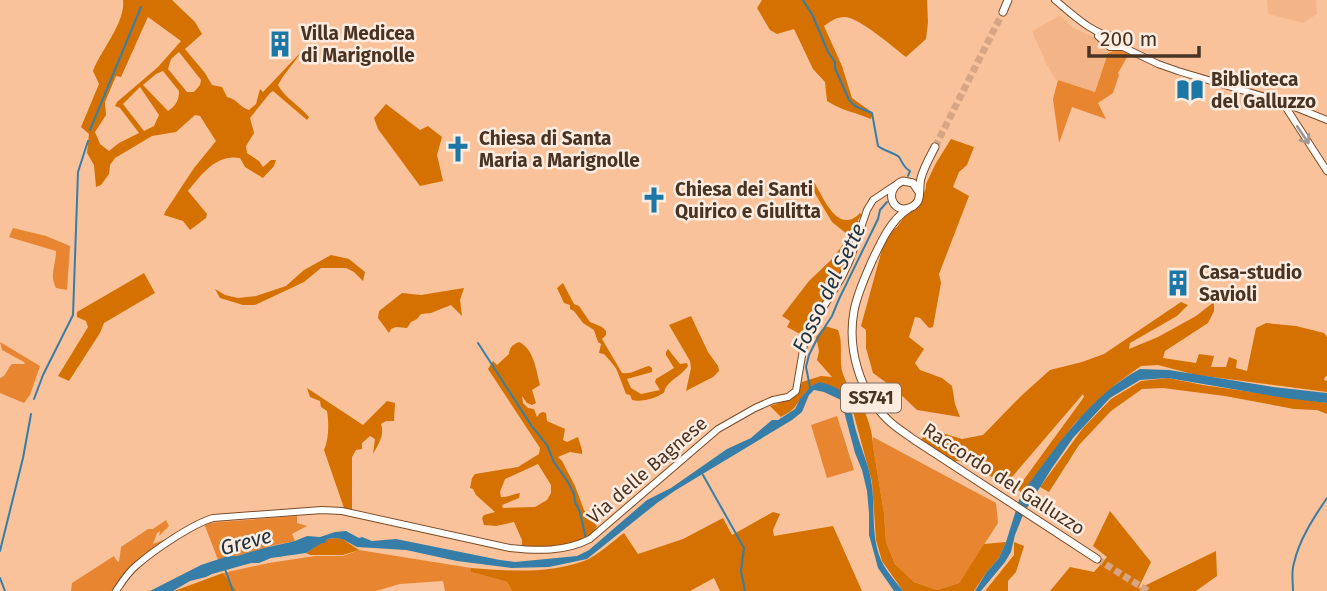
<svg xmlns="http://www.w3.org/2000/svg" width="1327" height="591" viewBox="0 0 1327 591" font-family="'Fira Sans',sans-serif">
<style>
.built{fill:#f3b588}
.green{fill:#e88530}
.forest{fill:#d57100;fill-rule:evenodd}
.water{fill:#367ea7}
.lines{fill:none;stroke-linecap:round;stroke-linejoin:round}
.stream{stroke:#367ea7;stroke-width:2}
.primary-tunnel{stroke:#d7a583;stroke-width:7;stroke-dasharray:7 3.5;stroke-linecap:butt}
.secondary-casing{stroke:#7b4b26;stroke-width:8}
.primary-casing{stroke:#7b4b26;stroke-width:9}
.secondary{stroke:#fff;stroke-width:6}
.primary{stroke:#fff;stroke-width:7}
.oneway{stroke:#a49991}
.labels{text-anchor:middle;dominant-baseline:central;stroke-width:5;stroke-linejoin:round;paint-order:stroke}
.shield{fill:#feece1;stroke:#7f6a5c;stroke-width:2}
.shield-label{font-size:18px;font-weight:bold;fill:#493323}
.poi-label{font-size:19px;font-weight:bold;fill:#493323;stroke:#feece1;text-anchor:start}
.street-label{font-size:19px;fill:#493323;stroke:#feece1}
.water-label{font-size:21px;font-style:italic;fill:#1c3341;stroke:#feece1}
</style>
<rect width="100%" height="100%" fill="#fac29b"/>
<!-- built -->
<path class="built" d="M1267 0H1316L1317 14 1303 23 1268 14Z
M1060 15 1072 27 1101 41 1109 49 1095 92 1055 79 1046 63 1032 31 1056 18Z"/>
<!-- green -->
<path class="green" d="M1116 50 1128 52 1126 59 1118 73 1119 75 1113 93 1098 103 1106 119 1072 107 1059 143 1053 99 1058 80 1095 92 1108 53Z
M13 228 46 236 70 246 67 290 56 288C49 275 56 265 56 251L9 237Z
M0 342 40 366 30 395 24 403 0 393V378C7 376 7 368 12 364H25L24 362 2 350Z
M837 416 854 470 827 478 811 425Z
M873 437 996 503 998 523 959 583 937 590 914 582 895 564 886 542 884 513 873 446Z
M297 516V523L307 526 292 534 295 541C276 544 258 550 240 555 233 557 226 557 218 560L205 526 207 523Z
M166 520 169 526 159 536 160 531 157 533 153 544 163 540 162 543 130 566 113 591H71L72 583 114 556 117 561 119 562 121 547 148 529H153Z
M359 550 471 568V572L507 582 512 591H445L443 581 400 584 376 591H237L223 573 269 563 315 556H343Z"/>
<!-- forest -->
<path class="forest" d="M123 0H172L195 22 202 34 185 49 205 73 212 85 222 87 227 97C239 100 238 106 249 110L256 104 260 89 263 92 301 52C294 64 284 73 278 85 285 98 300 106 309 117L307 120 273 91 270 93 250 118 254 133 246 146 247 153 259 161 263 167 271 160H276L274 166 263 178 245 167 240 158C216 154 202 174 188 191L207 214 206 218 190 230 183 221 164 215 165 212 194 168 216 141 200 116 195 115 176 132 152 136 115 158 110 165 109 174 101 185 96 187 94 165 87 153 89 134 81 127 99 84 93 71C100 51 126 22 123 0ZM148 17 181 41 158 67 117 102 115 106 120 108 139 133 119 143 109 151 100 144 95 132 106 115 105 102 116 76 121 77ZM179 52 201 80 200 85 194 92H187L168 69 171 59ZM163 71 179 91C179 100 176 106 168 111L143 85 156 74ZM140 87 159 115 154 126 144 131 123 104Z
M762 0H927L928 22 926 39 906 57C893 47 860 18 845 17 836 17 831 21 824 26L842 66 852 98 873 113 871 119C855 112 842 111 827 101L825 82 813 69 794 29 777 34 770 30 757 8Z
M386 104 420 130 428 126 442 137 437 155 443 181 420 186 378 129 374 118Z
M951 139 974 147 967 165 959 172 953 187 969 196 939 274 941 283 933 327 929 328 920 318 915 317 909 337 924 349 915 363 920 370 942 378 952 386 955 404 960 417 917 410 895 389 873 373 866 348V330L861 326 886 235 897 227 905 216 919 205 926 188V184L936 163Z
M813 180C823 197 838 236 860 213L862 215 858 220V229L843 268 804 336 787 327 790 321 782 316 809 281 831 260 849 237 847 234 832 222 810 185 781 196 779 192Z
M331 255 349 259 365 272 363 281 354 272 346 268H321L304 282 255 305H243L220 298 215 289 225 295 238 298 256 296 286 286 304 270Z
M144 273 155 293 104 323 100 333 69 381 58 376 88 327 86 321 77 317V312Z
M563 283 574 304 579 306 590 322 602 327 606 331V335L602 339 622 373C631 375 640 368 649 366L652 368V372L627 379 631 388 641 394 660 390 655 382 656 379 674 368 666 355V352L668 349 680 364 687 363 688 366C682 375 673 378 667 386 662 392 668 391 660 395 653 399 640 402 632 400L630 395 626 394C623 386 621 381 618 373 616 366 609 360 604 354L599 353 601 344 598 342 594 330 583 323 574 311 570 309V305L564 303 557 288Z
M464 288 460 300 462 316 451 305 431 313 421 314 417 319 411 322 407 328 396 327 391 329 389 333 378 318 379 311 402 293 421 295Z
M1181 302 1188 305 1177 316 1130 343 1129 349 1158 337 1196 316 1214 302V311L1208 323 1165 351 1163 358 1196 363 1199 354 1214 356 1211 367H1226L1229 357 1237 360 1236 368 1247 371 1256 328 1266 323 1296 326 1324 333 1327 337V376L1325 377 1324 380 1327 381V392L1196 375 1158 365 1141 366 1116 384 1075 423 1022 493 1017 489 1084 397 1083 394 1006 484 990 476 972 461H951L921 440 929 429 962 439 983 435 1021 396 1050 370 1082 362 1104 354Z
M691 316 708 352 718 366 719 371 713 377 686 391 691 368 690 361 669 325Z
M825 326 838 330C844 345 838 360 843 374 847 386 854 393 860 403 867 414 873 433 873 446L884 513 886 542 895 564 914 582 937 590 959 583 984 544 1006 542 999 558 986 573 974 591H903L882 561 876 540 872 482 852 408 846 397 819 382C805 390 804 395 795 407 792 411 786 414 781 417L770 406 791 399 798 394 802 382 821 376 832 377 817 360 819 351 816 337Z
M519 342C534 349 536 370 540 385L532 390 536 403 532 405 527 403 522 396 523 403 528 408 534 409 537 417 540 413 543 412 546 413 547 421 565 429 563 440 567 442 578 437 582 450V454L570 452 558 457 562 461 575 486 584 510 597 526C587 549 544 549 522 547V540L514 522 496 526 484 525 482 518 484 515 495 512 476 495 473 489 470 488 472 478 475 474 518 467 539 454 540 448 488 369 493 361 497 365 509 354C510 347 512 345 519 342ZM538 464 551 485V493L547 500 535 507 503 508 502 505 519 498 520 493C512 494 510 497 501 497L500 492 505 479Z
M1168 378 1203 385 1327 403V414L1317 410 1294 409 1225 396 1163 388 1142 389 1111 411 1079 445 1049 492 1040 487 1083 428 1111 399 1141 381Z
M307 388 363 425 387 401 395 403 394 421H386L381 424C385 435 378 445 373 454L375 439 370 436 362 443V449L356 450 352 457V509L347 510 344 508 324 450C329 439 329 423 327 411L321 407 320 401 310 397Z
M1110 511 1151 562 1138 589 1216 551 1217 576 1196 591H1050L1070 567 1094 572 1107 557 1093 546Z
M773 512 780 514 773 530 774 536 833 526 862 591H720L714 578 690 591H512L507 582 471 572V568C509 571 548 574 584 561 596 557 613 541 624 533L638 554 683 539 723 518 732 535Z
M337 538 344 540 359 550 343 555H310L306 553 327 539Z
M1014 542 1024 546 1016 572 1008 581V591H985L1014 555Z
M223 573 237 591H174Z"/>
<!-- water -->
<path class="water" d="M1140 369 1169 370 1273 387 1327 393V403L1285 398 1168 378 1140 380 1110 398 1073 438 1052 468 1027 508 1018 503 1022 493C1056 448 1089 396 1140 369Z
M819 382C853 389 849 407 857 434 862 451 870 468 872 486 875 510 871 537 881 560 886 571 896 582 903 591H894L878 568 874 553 869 535V513L867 491 862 470 855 453 841 400 824 392 814 390 809 395 802 412 792 420 676 490 657 503 587 559 549 567 511 568 457 561 406 550 357 547 344 540 337 538 327 539 325 543H322L306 553 271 558 259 563H251L212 574 206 577 190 581 173 591H150L201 565 228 556H237L264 548 295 541 307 536 320 537 335 532 346 531 359 538 362 537 372 541 396 539 500 560 515 562 577 556 589 550 647 500 671 488 727 449 751 438 772 420H778L795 409 800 399 810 387Z
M1016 510 1023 515 1015 535 1011 552 1005 562 981 591H975L986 573 999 558 1006 542Z"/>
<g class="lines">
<!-- stream -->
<path class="stream" d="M803 0 813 16 828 52 835 62V68L849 100 855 106 872 113 878 146C884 151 893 152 899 157 903 163 903 167 910 171L908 176
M90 130 141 7
M478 343 531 425 547 445 554 462 568 482 574 494 575 502 580 512 586 539
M810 387 806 367 809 355 817 339 832 316 839 299 878 219 880 210 887 202
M34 399 43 375 73 315 78 172 88 141
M703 475 744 548 741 571 745 591
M0 551 23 458 31 414
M225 569 233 591
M0 578 5 591
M1293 591C1293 582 1291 572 1294 563 1299 540 1314 517 1327 498"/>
<!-- primary-tunnel -->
<path class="primary-tunnel" d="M935 147 1003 12
M1097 559 1148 591"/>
<!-- secondary casing -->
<g class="secondary-casing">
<path id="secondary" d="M1055 0C1070 12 1095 37 1115 36L1123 47 1158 64 1178 71 1282 102 1327 120
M1098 36 1110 47H1123
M1283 103 1327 171
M116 591C122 582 128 572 137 565 153 551 192 524 213 518L322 510 342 511 510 548C537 551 565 552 590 539L718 429 755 408 773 400 788 397 796 391 804 344 815 321 842 277 850 260 867 210 873 200 894 186"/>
</g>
<!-- primary casing -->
<g class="primary-casing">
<path id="primary" d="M1003 12 1008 0
M919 192 913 183 903 181C883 189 892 214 909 208 913 207 916 204 918 201 921 194 919 185 921 178 924 167 930 157 935 147
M908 209C890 221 881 242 872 261 865 277 857 294 854 311 847 349 860 393 888 420 895 427 905 433 913 439L1097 559"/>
</g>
<!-- secondary -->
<use href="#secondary" class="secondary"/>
<!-- primary -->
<use href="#primary" class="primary"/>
</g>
<!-- one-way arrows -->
<defs><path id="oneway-shaft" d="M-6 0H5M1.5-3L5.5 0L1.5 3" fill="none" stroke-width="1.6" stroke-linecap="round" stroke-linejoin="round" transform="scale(1.75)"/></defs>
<use class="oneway" href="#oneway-shaft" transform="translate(1303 135) rotate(56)"/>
<!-- icons -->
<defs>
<g id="building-bare" transform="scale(2.1)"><path d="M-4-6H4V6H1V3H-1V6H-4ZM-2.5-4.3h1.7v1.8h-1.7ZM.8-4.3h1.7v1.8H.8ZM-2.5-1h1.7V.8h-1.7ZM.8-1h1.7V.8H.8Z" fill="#1b77a5" stroke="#feece1" stroke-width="2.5" paint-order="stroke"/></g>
<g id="library-bare" transform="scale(2.1)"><path d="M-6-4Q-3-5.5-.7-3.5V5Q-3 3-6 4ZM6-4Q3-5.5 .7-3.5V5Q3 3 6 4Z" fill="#1b77a5" stroke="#feece1" stroke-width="2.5" paint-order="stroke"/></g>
<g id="church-bare" transform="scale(2.1)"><path d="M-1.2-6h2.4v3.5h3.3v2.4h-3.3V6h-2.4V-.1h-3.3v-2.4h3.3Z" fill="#1b77a5" stroke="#feece1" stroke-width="2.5" paint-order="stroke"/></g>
</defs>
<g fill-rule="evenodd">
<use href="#building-bare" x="280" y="44"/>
<use href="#library-bare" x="1190" y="90"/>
<use href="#church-bare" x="458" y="149"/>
<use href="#church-bare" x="654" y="200"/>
<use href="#building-bare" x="1178" y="283"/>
</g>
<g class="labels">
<!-- shield labels -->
<rect class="shield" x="841" y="383.5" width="60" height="29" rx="5"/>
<g class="shield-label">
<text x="871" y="398">SS741</text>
</g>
<!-- poi labels -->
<g class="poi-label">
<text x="301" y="33">Villa Medicea<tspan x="301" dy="22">di Marignolle</tspan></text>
<text x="1211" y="79">Biblioteca<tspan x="1211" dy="22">del Galluzzo</tspan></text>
<text x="479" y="138">Chiesa di Santa<tspan x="479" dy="22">Maria a Marignolle</tspan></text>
<text x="675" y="189">Chiesa dei Santi<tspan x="675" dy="22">Quirico e Giulitta</tspan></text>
<text x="1199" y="272">Casa-studio<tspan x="1199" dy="22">Savioli</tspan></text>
</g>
<!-- street labels -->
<g class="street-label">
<text transform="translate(647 470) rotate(-41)">Via delle Bagnese</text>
<text transform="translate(1004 479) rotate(33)">Raccordo del Galluzzo</text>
</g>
<!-- water labels -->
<g class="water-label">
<text transform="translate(829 288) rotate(-64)">Fosso del Sette</text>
<text transform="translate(246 542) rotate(-15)">Greve</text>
</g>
</g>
<!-- scale -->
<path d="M1089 46v10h110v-10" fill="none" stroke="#493323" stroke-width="3.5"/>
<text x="1100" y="46" font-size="21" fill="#493323" stroke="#feece1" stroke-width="5" paint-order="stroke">200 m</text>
</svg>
